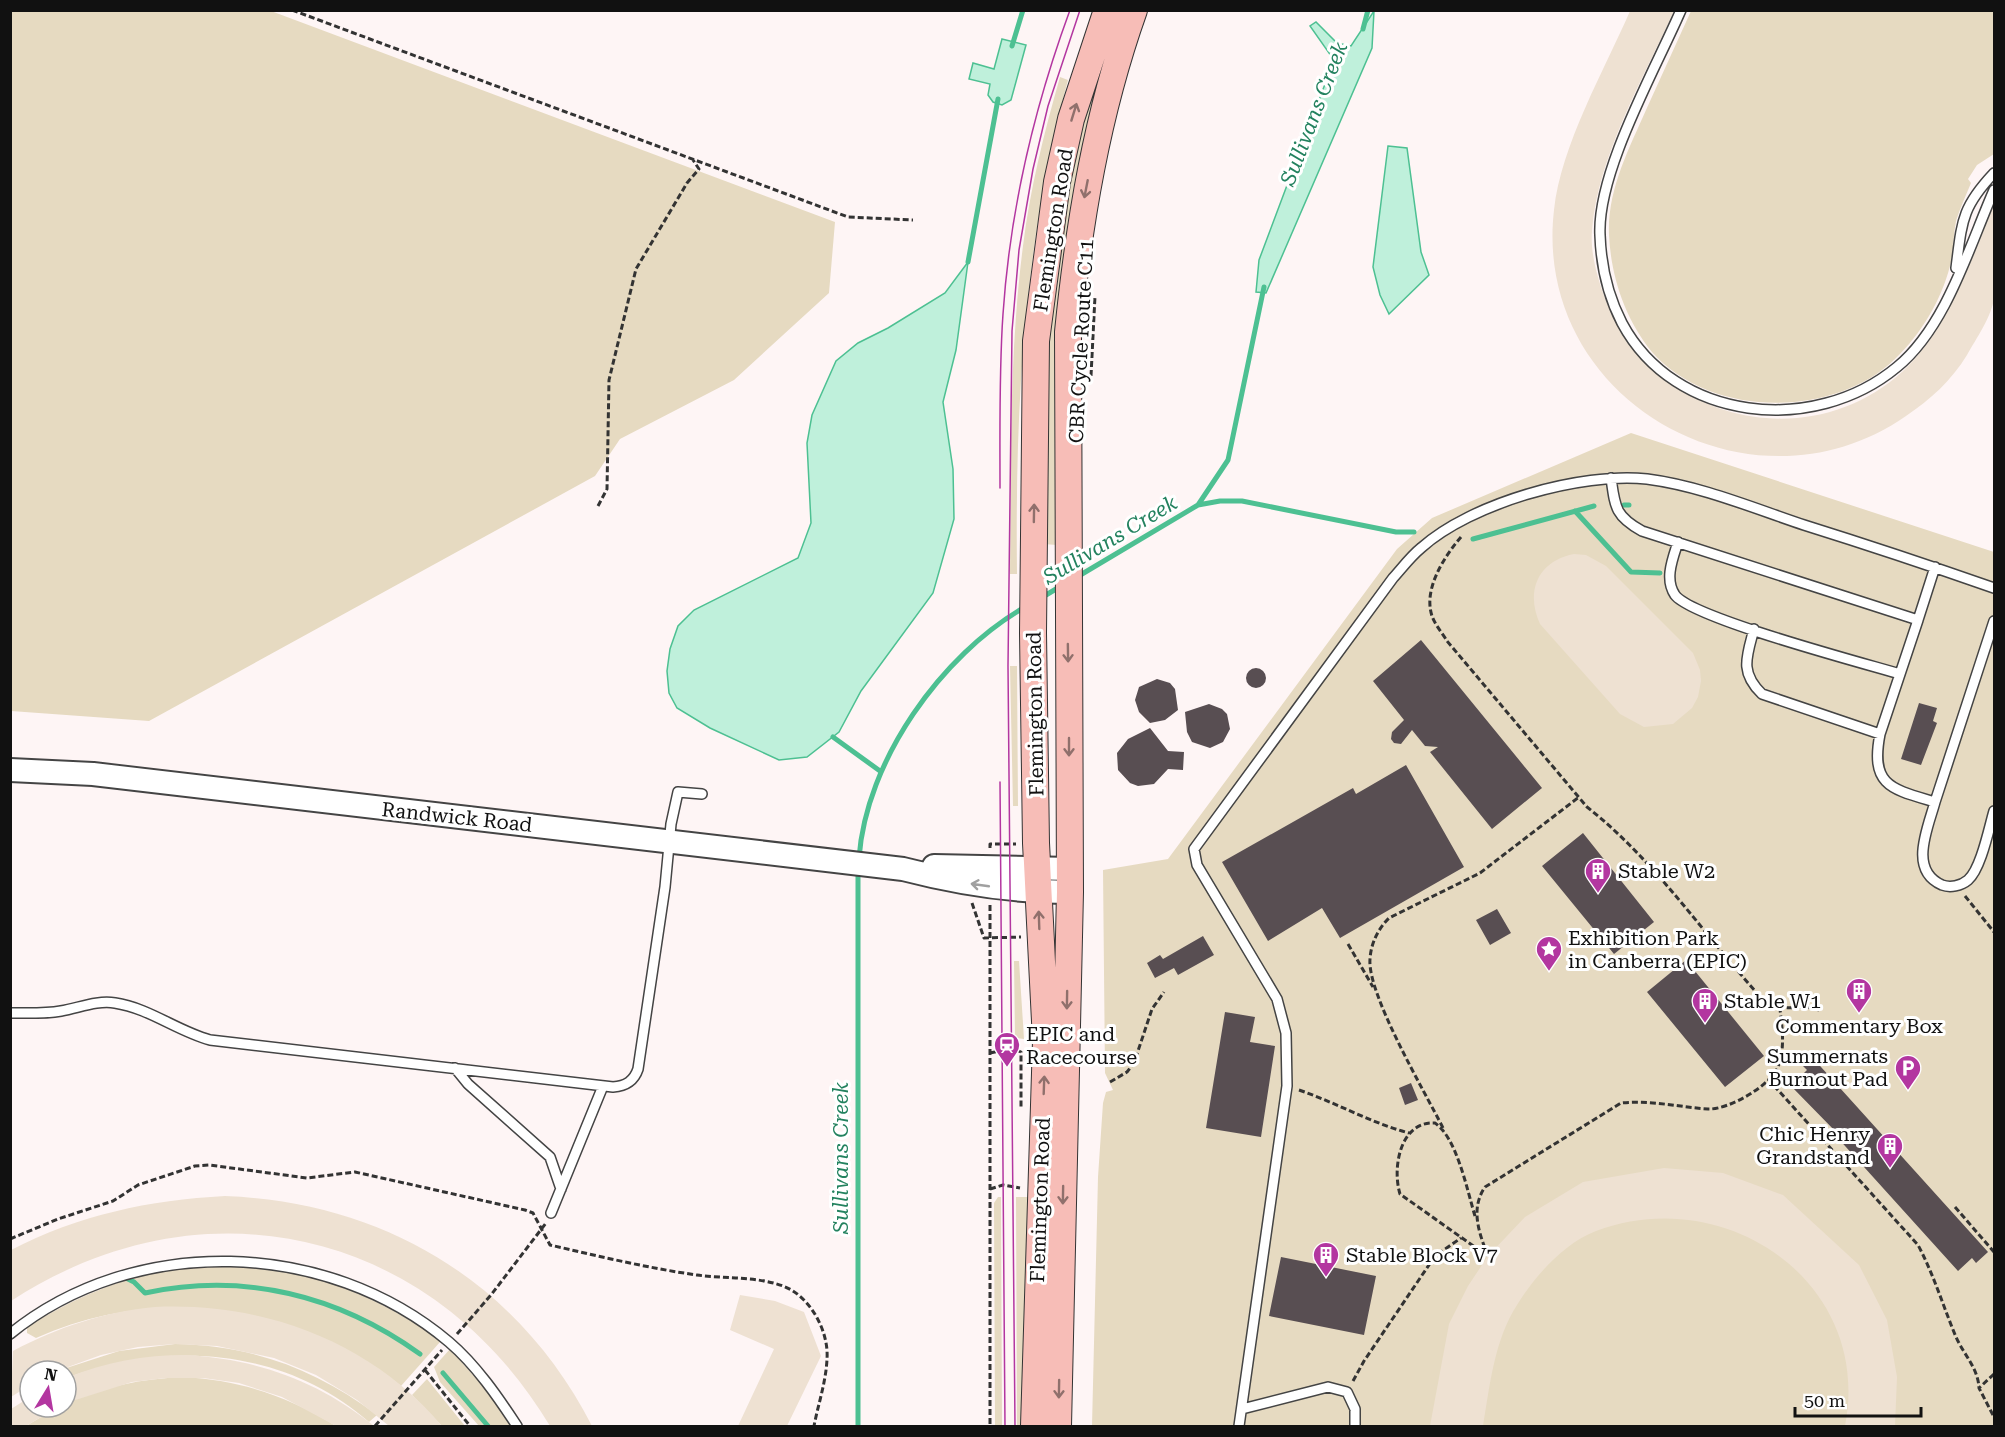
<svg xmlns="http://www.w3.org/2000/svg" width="2005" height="1437" viewBox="0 0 2005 1437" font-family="'Roboto Serif',serif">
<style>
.green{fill:#e6dac1}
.pitch{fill:#eee1d2}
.water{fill:#bff0db;stroke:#4dc092;stroke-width:1.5}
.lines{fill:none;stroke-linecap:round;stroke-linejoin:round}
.stream{stroke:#4dc092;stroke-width:5}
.building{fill:#584e52}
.service-casing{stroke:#444;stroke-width:12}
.tertiary-casing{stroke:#444;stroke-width:26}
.secondary-casing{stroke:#333;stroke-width:28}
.path{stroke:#333;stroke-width:3;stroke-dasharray:6 3;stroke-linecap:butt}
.service{stroke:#fff;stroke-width:9}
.tertiary{stroke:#fff;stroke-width:22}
.secondary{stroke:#f7bdb7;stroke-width:26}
.tram{stroke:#b336a0;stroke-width:1.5}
.oneway{stroke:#90706c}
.oneway2{stroke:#a0a0a0}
.labels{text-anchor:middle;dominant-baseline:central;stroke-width:6;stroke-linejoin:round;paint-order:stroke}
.street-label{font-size:20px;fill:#111;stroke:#fff}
.poi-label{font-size:20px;fill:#111;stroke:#fff;text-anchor:start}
.water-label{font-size:21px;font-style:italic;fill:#23825f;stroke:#fff}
</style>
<rect width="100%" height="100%" fill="#fef5f5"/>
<!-- green -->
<path class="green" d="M10 11H271L835 222 829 293 734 380 620 439 595 476 149 721 11 711Z
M1116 11H1123L1108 56 1057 545 1043 544C1044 453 1044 362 1054 271 1063 182 1090 96 1116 11Z
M1691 11H1994V154L1977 165 1968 179 1971 183C1966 195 1960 208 1956 221 1953 236 1954 252 1950 266 1941 301 1921 334 1895 359 1833 419 1710 418 1652 352 1625 319 1611 277 1609 235 1607 190 1629 149 1646 110 1661 77 1676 44 1691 11Z
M1060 77 1068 80C1024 242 1015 406 1017 574H1010C1011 465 1009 354 1023 246 1030 189 1044 133 1060 77Z
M1631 433 1994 552V1426H1092L1098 1177 1103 1103 1106 1092 1113 1090 1105 1073 1103 870 1168 859 1397 549 1432 518Z
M1010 666H1017L1018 806H1013Z
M1014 961H1019L1024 1039 1015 1038Z
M998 1197H1001L1002 1426H995L994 1203Z
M1016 1197H1028L1024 1426H1017Z
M223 1264C294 1268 350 1284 411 1321 420 1327 436 1334 440 1342L401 1386C296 1304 159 1283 36 1338L27 1333V1327C92 1287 147 1268 223 1264Z
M175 1344C251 1345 316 1369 377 1415L369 1422C284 1348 169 1340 66 1378V1371H57L119 1351Z
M450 1349 496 1401 513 1426H479L440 1382 434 1367Z
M183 1377C240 1380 288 1396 336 1426H26L58 1407H66V1403C104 1386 142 1379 183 1377Z
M427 1379 465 1426H442L412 1395Z"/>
<!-- pitch -->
<path class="pitch" d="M1630 11H1674C1644 77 1597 158 1592 231 1590 253 1598 280 1606 301 1653 419 1807 459 1903 371 1949 328 1970 262 1994 205 1994 235 1998 268 1994 298 1992 316 1976 339 1967 355 1951 381 1931 399 1906 416 1751 524 1532 400 1554 210 1561 145 1604 71 1630 11Z
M1574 554 1586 555 1606 566 1693 653 1700 670 1701 681 1698 697 1692 708 1673 724 1644 727 1620 714 1540 624C1525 591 1538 561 1574 554Z
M1664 1168 1723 1173 1783 1195 1859 1265 1887 1320 1897 1377 1895 1426H1845C1873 1283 1726 1182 1596 1231 1564 1243 1534 1277 1517 1305 1494 1341 1490 1385 1483 1426H1430L1449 1324 1468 1286 1488 1256 1525 1217 1583 1182Z
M225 1196C385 1202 519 1283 592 1426H550C432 1229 203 1176 11 1301V1250C79 1215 149 1200 225 1196Z
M740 1295 775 1301 804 1312 821 1356 787 1426H738L774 1349 730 1330Z
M155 1307C264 1302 371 1342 442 1426H389L357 1400 316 1375 274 1358 217 1346 175 1344 138 1347 101 1355 57 1371H30V1385L11 1397 13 1351C58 1327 104 1312 155 1307Z
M186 1355C257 1359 319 1381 374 1426H336L282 1397 239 1383 203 1378H166L132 1382 66 1403V1378C105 1362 144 1355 186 1355Z
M30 1397V1407H58L26 1426H11V1409Z"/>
<!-- water -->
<path class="water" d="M1374 11 1372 48 1266 293 1256 292 1259 260 1334 60 1310 26 1316 22 1337 43 1351 46Z
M1002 39 1026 45 1011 100 1002 105 993 102 988 95 990 84 969 79 973 63 994 69Z
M1388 146 1407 148 1421 252 1429 275 1389 314 1380 295 1373 267Z
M968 262 956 350 943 402 953 469 954 519 933 593 861 691 839 732 807 757 779 760 710 728 677 708 669 693 667 671 670 649 678 626 694 610 798 558 811 523 807 443 812 415 836 361 858 343 888 328 945 293Z"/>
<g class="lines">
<!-- stream -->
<path class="stream" d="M1363 29 1368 10
M1012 46 1023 10
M968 262 998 99
M1198 505 1220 501H1242L1396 532H1414
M1624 505H1629
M1575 511 1631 572 1660 573
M1473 539 1594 506
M1077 577 1198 505 1228 460 1264 287
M1041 598 1061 586
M833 737 880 771
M859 858C866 761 941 655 1025 607
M126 1278 134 1282 145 1293C244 1272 338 1295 420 1354
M443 1373 488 1426
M858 1426V870"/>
</g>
<!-- building -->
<path class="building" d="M1421 640 1542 788 1492 829 1430 752 1438 747 1425 746 1412 730 1401 744 1394 743 1391 739 1392 732 1404 720 1373 681Z
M1246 678a10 10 0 1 1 20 0a10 10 0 1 1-20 0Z
M1157 679 1170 683 1175 689 1178 710 1165 720 1150 723 1139 712 1135 700 1139 687Z
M1919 703 1937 708 1933 721 1937 723 1921 765 1901 759Z
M1209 704 1222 709 1227 714 1230 729 1223 742 1210 748 1192 742 1187 732 1185 712Z
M1150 728 1168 751 1184 752 1183 770 1168 769 1154 784 1138 786 1130 783 1118 770 1117 753 1128 739Z
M1406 765 1464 867 1340 938 1322 908 1268 941 1222 862 1353 788 1356 794Z
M1583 833 1654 922 1614 954 1542 866Z
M1497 909 1511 933 1490 945 1476 920Z
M1203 936 1214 955 1178 975 1174 968 1155 978 1147 963 1160 955 1163 959Z
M1686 960 1764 1056 1725 1087 1647 992Z
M1225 1012 1255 1017 1250 1042 1275 1046 1261 1137 1206 1128Z
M1812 1057 1988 1252 1976 1263 1972 1258 1958 1271 1836 1136 1838 1134 1791 1086 1807 1070 1803 1066Z
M1411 1083 1418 1100 1405 1105 1399 1088Z
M1281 1257 1376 1276 1364 1335 1269 1316Z"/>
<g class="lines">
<!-- service casing -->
<g class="service-casing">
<path id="service" d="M1681 10C1655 70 1597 172 1600 235 1601 265 1608 296 1622 323 1675 422 1814 436 1897 367 1946 327 1969 247 1994 190
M1956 268C1962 222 1961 208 1994 173
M1611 478C1615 507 1615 516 1642 531L1918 620 1935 567
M1678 542C1673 558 1664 579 1675 595 1692 618 1863 663 1900 674L1918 620
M1754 629C1747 656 1739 672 1762 694L1880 734 1900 674
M1880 734C1870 786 1891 789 1935 802L1994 621
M1935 802C1928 828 1908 870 1942 885 1950 888 1961 886 1968 880 1981 869 1989 828 1994 811
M10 1013C27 1013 44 1014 61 1011 79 1008 97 1000 115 1003 149 1008 177 1031 210 1040L613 1087C626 1086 634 1081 638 1069L665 887 671 824 678 792 702 794
M455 1068 468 1084 550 1157 561 1189
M551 1213 603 1086
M10 1334C135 1233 327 1239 449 1342 476 1365 498 1397 517 1426
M1242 1409 1328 1387 1347 1392 1355 1409V1426
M1239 1426 1287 1086 1286 1033 1277 999 1197 865 1194 849 1393 578C1402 568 1411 556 1421 548 1471 503 1581 472 1647 479 1701 486 1753 508 1804 525 1868 545 1931 566 1994 588"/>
</g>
<!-- tertiary casing -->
<g class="tertiary-casing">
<path id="tertiary" d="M10 770 93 774 903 869C957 883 1013 892 1070 892
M934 866 1070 869"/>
</g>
<!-- secondary casing -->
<g class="secondary-casing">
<path id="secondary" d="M1034 1426 1046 1041 1036 843 1033 633 1036 341 1057 182 1071 119 1107 10
M1058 1426 1070 892 1068 332C1079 222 1097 114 1134 10"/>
</g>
<!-- path -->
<path class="path" d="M292 10 848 217 913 220
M1091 376 1095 296
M598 506 607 489 609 380 636 269 687 183 699 169 693 160
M1461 537C1444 557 1423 589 1432 616 1435 625 1443 634 1447 641L1587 807C1657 862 1706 938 1766 1003 1789 1013 1800 1003 1819 1010
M990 848V844H1016
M1965 896 1994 932
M972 903 984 938 1021 937
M990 905V1426
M1348 944 1373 987
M990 1053 1012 1048 1021 1052V1108
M1768 1079 1918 1245C1934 1275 1943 1306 1956 1337 1964 1355 1978 1368 1979 1388
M1110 1082 1127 1072 1134 1063 1152 1009 1164 992
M1299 1090C1337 1103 1371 1123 1409 1133
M1443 1128C1425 1092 1367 994 1370 959 1371 943 1378 929 1389 918L1480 873 1579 797
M990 1189 1003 1185 1020 1188
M1955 1207 1994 1252
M1475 1216C1467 1190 1457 1138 1435 1123 1400 1121 1392 1168 1400 1194L1486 1255
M10 1239 58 1219 113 1201 138 1185 195 1166 209 1165 307 1178 355 1172 525 1210 533 1213 550 1245C598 1256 647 1268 697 1275 725 1279 756 1276 783 1286 810 1296 829 1331 827 1359 826 1382 818 1405 814 1426
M1488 1256C1479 1233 1470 1209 1485 1187L1621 1103C1651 1100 1679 1107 1708 1109 1729 1110 1774 1084 1779 1064 1785 1046 1782 1027 1780 1009
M457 1334 491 1295 546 1223
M425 1370 470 1426
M1994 1374 1979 1388 1994 1417
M1353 1381 1364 1361 1435 1256 1461 1238
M375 1426 442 1350"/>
<!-- service -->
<use href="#service" class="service"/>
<!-- tertiary -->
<use href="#tertiary" class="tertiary"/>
<!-- secondary -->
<use href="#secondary" class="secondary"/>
<!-- tram -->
<path class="tram" d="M1000 488C1000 430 999 371 1003 314 1010 210 1034 108 1070 10
M1000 782 1005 1426
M1015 1426 1008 666 1012 331 1019 250 1033 169 1048 106 1080 10"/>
</g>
<!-- one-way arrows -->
<defs><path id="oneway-shaft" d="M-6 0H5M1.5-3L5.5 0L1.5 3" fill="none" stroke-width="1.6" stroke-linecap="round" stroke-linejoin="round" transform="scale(1.5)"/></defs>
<g class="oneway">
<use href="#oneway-shaft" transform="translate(1074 112) rotate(-73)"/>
<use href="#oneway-shaft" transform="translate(1086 189) rotate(101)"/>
<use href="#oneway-shaft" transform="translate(1034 513) rotate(-89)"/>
<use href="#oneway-shaft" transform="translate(1068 653) rotate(89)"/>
<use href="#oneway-shaft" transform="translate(1069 747) rotate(90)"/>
<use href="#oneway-shaft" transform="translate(1039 920) rotate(-92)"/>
<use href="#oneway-shaft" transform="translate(1067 1000) rotate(91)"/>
<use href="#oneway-shaft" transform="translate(1044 1085) rotate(-88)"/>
<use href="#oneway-shaft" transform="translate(1063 1195) rotate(91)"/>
<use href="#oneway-shaft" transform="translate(1059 1389) rotate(91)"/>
</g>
<use class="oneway2" href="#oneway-shaft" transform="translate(980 885) rotate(-172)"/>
<!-- icons -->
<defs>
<g id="building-pin" transform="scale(1.35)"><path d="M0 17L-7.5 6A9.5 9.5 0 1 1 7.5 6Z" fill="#b336a0" stroke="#fff"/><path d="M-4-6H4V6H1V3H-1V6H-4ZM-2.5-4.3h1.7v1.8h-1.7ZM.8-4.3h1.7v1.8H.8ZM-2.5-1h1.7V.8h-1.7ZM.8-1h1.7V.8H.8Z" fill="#fff"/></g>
<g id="sight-pin" transform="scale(1.35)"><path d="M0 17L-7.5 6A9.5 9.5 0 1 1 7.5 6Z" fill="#b336a0" stroke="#fff"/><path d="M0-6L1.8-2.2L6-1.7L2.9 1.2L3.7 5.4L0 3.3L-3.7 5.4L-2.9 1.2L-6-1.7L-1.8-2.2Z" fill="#fff"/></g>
<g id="station-pin" transform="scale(1.35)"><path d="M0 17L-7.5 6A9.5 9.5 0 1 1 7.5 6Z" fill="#b336a0" stroke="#fff"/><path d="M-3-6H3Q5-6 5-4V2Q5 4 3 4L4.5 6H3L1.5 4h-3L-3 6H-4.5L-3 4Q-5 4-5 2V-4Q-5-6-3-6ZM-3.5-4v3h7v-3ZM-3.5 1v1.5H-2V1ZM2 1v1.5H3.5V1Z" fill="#fff"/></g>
<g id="parking-pin" transform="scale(1.35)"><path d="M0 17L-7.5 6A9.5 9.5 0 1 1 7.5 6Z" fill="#b336a0" stroke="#fff"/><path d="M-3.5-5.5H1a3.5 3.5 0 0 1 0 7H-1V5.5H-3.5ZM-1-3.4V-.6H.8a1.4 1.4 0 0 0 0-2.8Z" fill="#fff"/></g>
</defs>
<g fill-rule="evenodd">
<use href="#building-pin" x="1598" y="871"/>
<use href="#sight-pin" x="1549" y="949"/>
<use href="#building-pin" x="1859" y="991"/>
<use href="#building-pin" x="1705" y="1001"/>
<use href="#station-pin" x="1007" y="1045"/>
<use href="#parking-pin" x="1908" y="1068"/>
<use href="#building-pin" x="1890" y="1146"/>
<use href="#building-pin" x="1326" y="1255"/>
</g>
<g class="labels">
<!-- street labels -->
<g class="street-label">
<text transform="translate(1053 230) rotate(-81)">Flemington Road</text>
<text transform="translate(1081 341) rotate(-87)">CBR Cycle Route C11</text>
<text transform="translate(1035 714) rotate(-91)">Flemington Road</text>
<text transform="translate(457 817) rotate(6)">Randwick Road</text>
<text transform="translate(1040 1200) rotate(-88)">Flemington Road</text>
</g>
<!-- poi labels -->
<g class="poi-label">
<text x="1618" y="871">Stable W2</text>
<text x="1568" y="938">Exhibition Park<tspan x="1568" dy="23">in Canberra (EPIC)</tspan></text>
<text x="1724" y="1001">Stable W1</text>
<text x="1859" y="1026" text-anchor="middle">Commentary Box</text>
<text x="1026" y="1034">EPIC and<tspan x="1026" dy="23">Racecourse</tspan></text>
<text x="1888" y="1056" text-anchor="end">Summernats<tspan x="1888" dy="23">Burnout Pad</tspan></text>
<text x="1870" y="1134" text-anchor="end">Chic Henry<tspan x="1870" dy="23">Grandstand</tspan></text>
<text x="1346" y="1255">Stable Block V7</text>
</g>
<!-- water labels -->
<g class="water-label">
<text transform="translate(1314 114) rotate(-69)">Sullivans Creek</text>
<text transform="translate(1110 540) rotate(-31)">Sullivans Creek</text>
<text transform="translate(841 1158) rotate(-90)">Sullivans Creek</text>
</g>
</g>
<!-- border -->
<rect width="2005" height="1437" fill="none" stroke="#111111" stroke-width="24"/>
<!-- north arrow -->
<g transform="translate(48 1389) rotate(11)"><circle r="28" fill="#ffffff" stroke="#a0a0a0" stroke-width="1.5"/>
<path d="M0-4.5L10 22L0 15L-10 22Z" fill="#b336a0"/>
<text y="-9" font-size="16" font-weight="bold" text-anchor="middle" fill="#111111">N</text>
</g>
<!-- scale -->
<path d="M1795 1407v9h126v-9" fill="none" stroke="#111111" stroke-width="3"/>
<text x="1804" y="1407" font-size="18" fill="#111111" stroke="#ffffff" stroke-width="4.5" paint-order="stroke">50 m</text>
</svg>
